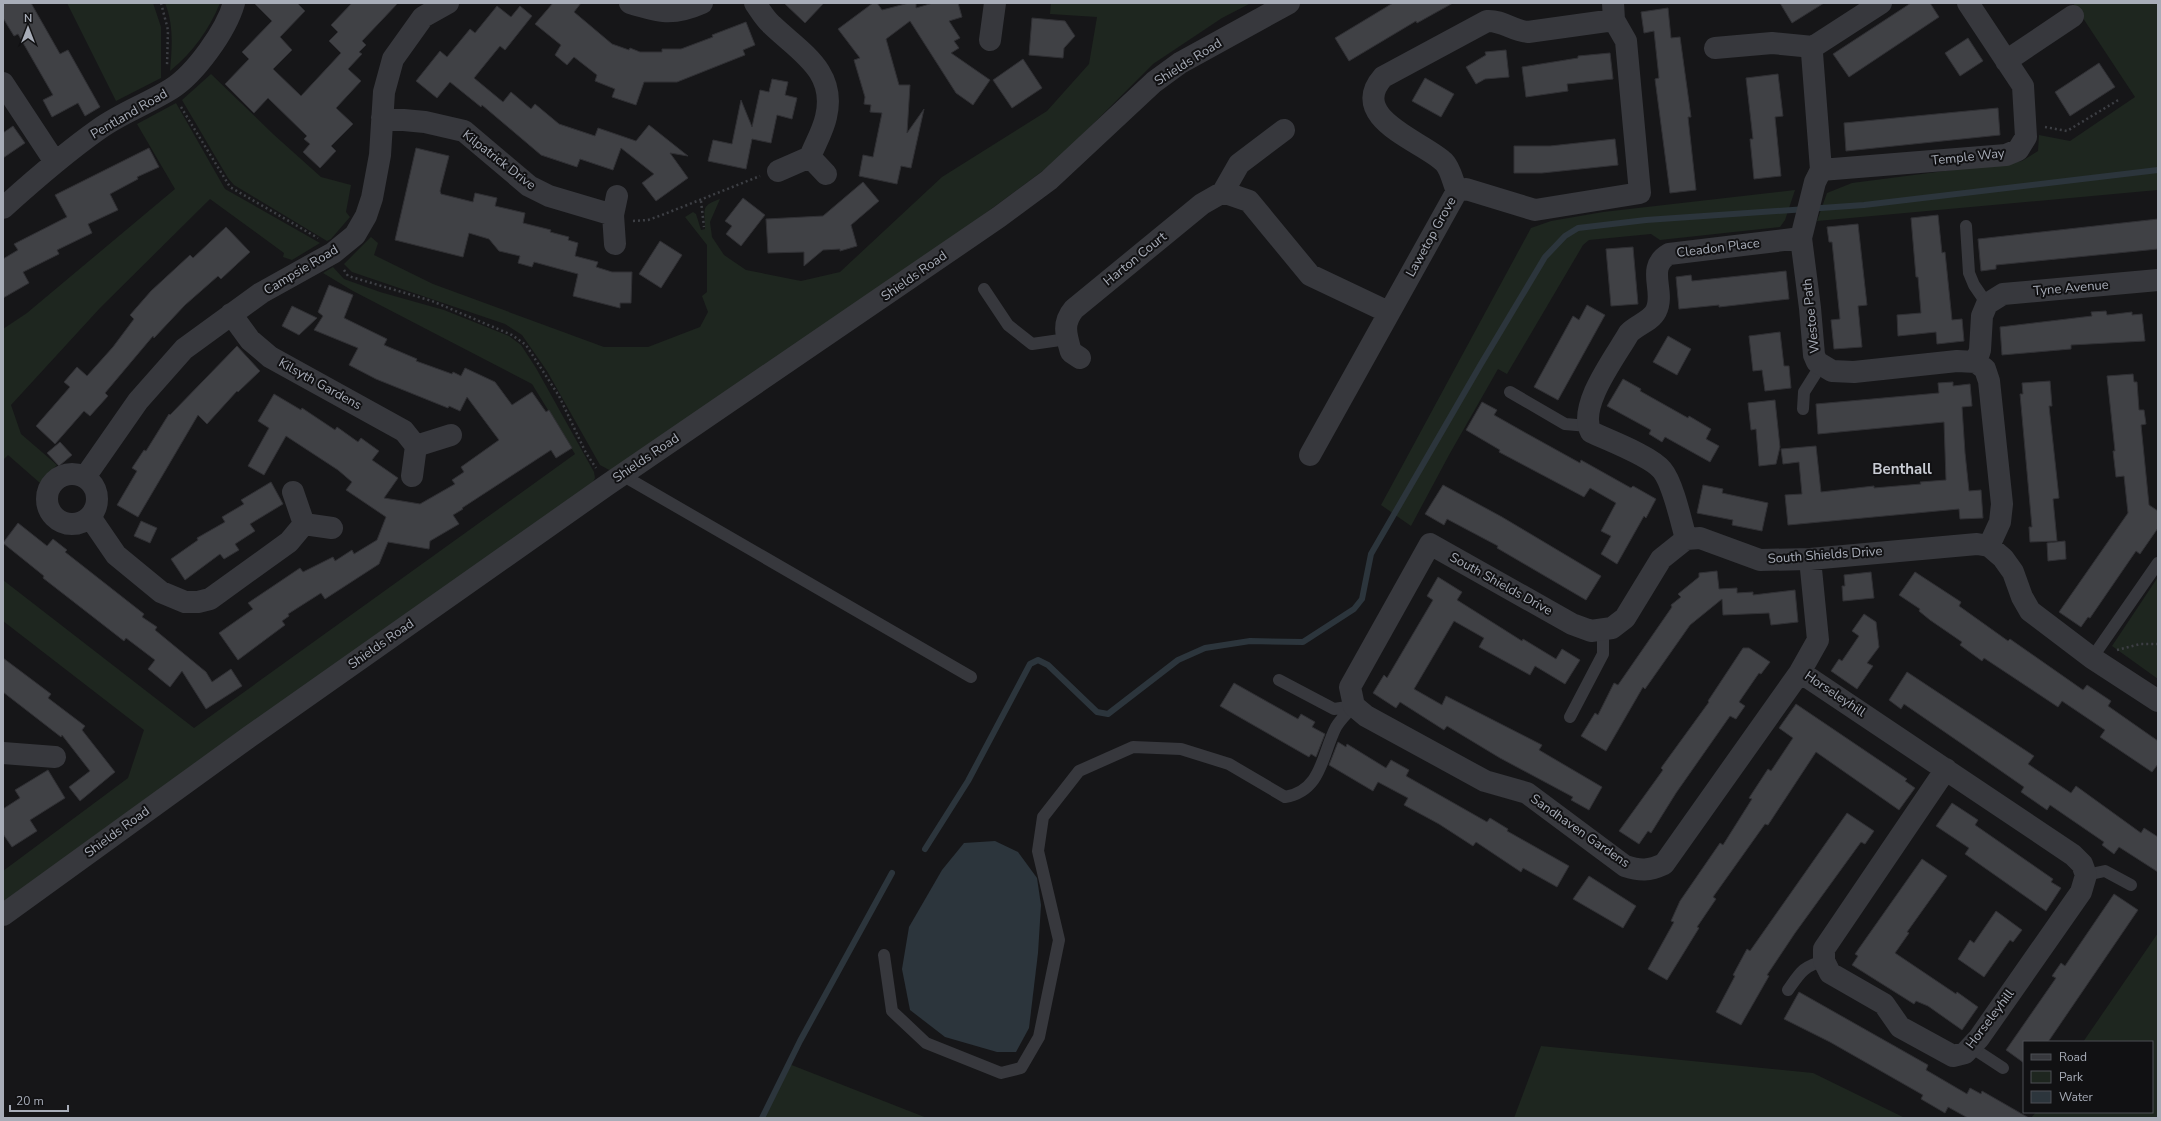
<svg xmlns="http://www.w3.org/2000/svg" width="2161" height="1121" viewBox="0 0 2161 1121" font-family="'Nunito Sans',sans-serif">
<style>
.green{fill:#1e261f}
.water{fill:#2c353c}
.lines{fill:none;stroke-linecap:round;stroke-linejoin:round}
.stream{stroke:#2c353c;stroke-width:6}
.building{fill:#404145;stroke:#303034}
.path{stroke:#3d3f44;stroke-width:2.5;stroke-dasharray:2 3;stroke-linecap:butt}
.lane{stroke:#37383d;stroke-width:12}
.street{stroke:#37383d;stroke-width:22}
.labels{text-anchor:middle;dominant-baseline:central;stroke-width:4;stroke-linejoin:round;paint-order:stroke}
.street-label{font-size:13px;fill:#a8adb8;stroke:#111113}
.quarter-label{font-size:15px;font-weight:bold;fill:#c9ccd4;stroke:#111113}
</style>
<rect width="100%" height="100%" fill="#161618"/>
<!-- green -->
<path class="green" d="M67 3H153L161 27V78L116 101Z
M165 3H220C209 30 193 52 170 71 172 48 174 25 165 3Z
M1051 3H1251L1222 18 1153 64 1056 161 894 281 613 472 600 465 547 371 522 335 505 324 352 272 344 264 371 237 378 243 374 255 433 284 604 347H648L700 327 708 312 702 296 707 292V245L685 217 693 212 696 214 701 230 705 229C705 209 700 206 720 199L710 222 712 237 724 255 746 270 801 281 840 272 942 177 1047 111 1089 64 1097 17 1050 14Z
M2073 3H2158V190L1817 221 1827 193 1852 183 2022 161 2038 151 2039 135 2070 141 2135 97Z
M211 74 273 134 321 177 351 185 346 212 350 217 331 239 327 241 234 185 228 178 182 100Z
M176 103 225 189 320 243 292 260 283 257 284 253 210 199 100 308 11 405 21 434 57 465 40 483 8 455 3 460V329L27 313 175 189 137 124Z
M1795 190 1785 220 1780 227 1660 240 1651 234 1589 240 1583 245 1507 374 1498 369 1449 455 1411 526 1381 505 1531 228 1551 221 1603 212Z
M333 267 344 279 380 292 444 310 509 336 521 345 536 368 594 472 595 478 593 482 3 906V871L128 778 144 730 3 621V580L194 728 575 454 532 384 353 291 323 273Z
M2158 577V679L2112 646Z
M2158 933V1118H2031L2036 1112H2152V1042H2083Z
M1541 1046 1813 1073 1905 1118H1514Z
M789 1064 927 1118H760Z"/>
<!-- water -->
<path class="water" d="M995 841 1018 852 1037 878 1041 905 1038 953 1029 1028 1016 1052H997L945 1037 910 1010 902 969 909 927 942 870 964 843Z"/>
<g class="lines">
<!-- stream -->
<path class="stream" d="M925 849 968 781 1030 664 1038 660 1048 665 1097 712 1108 714 1178 660 1205 648 1250 641 1303 642 1354 609 1362 599 1371 554 1481 364 1545 257 1565 236 1578 228 1646 220 1864 205 2158 170
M762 1118 800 1041 892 873"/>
</g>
<!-- building -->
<path class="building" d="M3 3H31L60 54 68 50 100 107 85 116 78 103 52 117 43 100 53 95 18 34 14 36 3 18Z
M254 3H297L305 11 280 37 292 50 273 69 301 96 341 53 329 41 338 32 331 25 352 3H398L362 41 366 45 359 52 362 54 348 69 361 81 336 108 353 124 331 146 336 151 320 168 303 152 310 144 304 139 307 136 268 98 254 113 225 84 249 59 242 52 272 21Z
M553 3H581L574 12 612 44 629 50 630 48 640 52H662V49H681L713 37 712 35 746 22 755 45 743 50 745 55 677 82H644L636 105 612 97 615 89 595 81 597 75 574 57 567 65 555 55 561 45 535 24Z
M784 3H824L805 23Z
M873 3H877L882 10 909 3H916V8L933 3H958L962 17 949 21 960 38 954 41 959 48 951 53 990 80 973 105 956 93 910 21 886 39 899 85H910L907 133 924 109 911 168 901 166 897 184 859 176 863 155 873 157 882 113 870 112 871 105 864 104 865 97 854 60 860 58 838 29Z
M1393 3H1453L1417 23 1416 21 1349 61 1335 38Z
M1780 3H1824L1792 23Z
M1911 3H1930L1939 17 1849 77 1833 54Z
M497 6 511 17 520 6 532 16 505 50 500 46 474 78 503 102 511 92 531 109 535 104 559 124 595 136 598 128 636 141 649 125 688 156 670 153 688 178 656 201 642 183 654 174 621 148 613 170 580 159 577 167 541 155 482 105 481 107 450 82 437 98 416 81 440 51 447 57 470 29 475 33Z
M1668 8 1671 38 1680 37 1691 117H1688L1696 190 1670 193 1655 79 1659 78 1654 31 1644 33 1641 12Z
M1032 18 1065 21 1075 36 1064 48 1063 58 1029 55Z
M1968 38 1983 61 1960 76 1945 53Z
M1506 50 1509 77 1485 79 1476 84 1466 67 1486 55 1485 52Z
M1610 53 1613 79 1567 84 1568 91 1526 97 1522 67 1578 58V56Z
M1023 59 1042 88 1012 108 993 80Z
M2099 63 2115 87 2070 116 2055 92Z
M1778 74 1783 116 1775 117 1781 176 1754 179 1750 139H1753L1746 78Z
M1425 78 1454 94 1441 117 1412 101Z
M772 79 788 82 785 95 797 98 792 119 777 115 771 143 752 139 746 169 708 161 713 140 732 144 741 100 752 127 760 90 769 92Z
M1998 108 2000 135 1846 151 1844 123Z
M13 126 25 143 3 158V133Z
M1615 139 1618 165 1542 173H1514V146H1550Z
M149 148 159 167 137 177 138 179 110 194 118 210 88 224 92 233 57 250 59 254 23 272 29 283 3 298V259L18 250 14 244 67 217 55 195Z
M416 148 449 156 440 191 441 194 473 202 475 193 497 198 495 206 525 213 523 223 551 230 550 232 569 237 568 240 578 243 575 256 598 262 596 267 612 272H632L631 303H620V308L573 296 578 274 534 262 532 267 518 263 520 256 499 251 489 239 469 233 463 257 395 240Z
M863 182 879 201 851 225 857 246 840 251V249L823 250 804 266V252L768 253 766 219 823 216Z
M743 198 765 215 741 246 726 234 732 226 725 221Z
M1938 215 1942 253 1945 252 1952 320 1962 319 1964 341 1937 344 1936 332 1898 336 1897 315 1921 313 1918 277H1916L1911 218Z
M2158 219V249L1996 265V269L1981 271 1978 239Z
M1858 224 1867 305 1858 306 1862 347 1834 349 1831 320 1840 319 1832 242H1829L1827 227Z
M226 227 250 252 221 279 218 276 185 305 154 338 153 336 105 393 108 396 90 416 84 411 55 444 36 426 70 387 64 382 77 367 87 376 113 347 134 319 130 315 151 291 190 255 193 258Z
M660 241 682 255 661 288 639 274Z
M1633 247 1638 304 1611 306 1606 249Z
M1786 271 1789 299 1719 307V305L1679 309 1676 277 1691 275 1692 281Z
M329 285 353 295 344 318 387 339 384 345 417 359 416 361 452 374 453 372 461 376 465 368 495 382 512 405 532 392 546 412 549 410 572 448 556 458 551 450 462 508 463 509 453 515 459 524 430 541 429 549 388 542 379 564 325 599 321 593 288 614 289 616 282 621 285 625 238 660 219 633 253 609 248 603 300 568 303 572 333 557 335 561 352 550 354 554 377 540 386 517 346 490 352 482 338 470 286 436 264 475 248 466 269 428 258 421 274 394 301 410 302 408 335 430 337 427 358 442 361 438 379 451 372 460 398 478 384 498 420 504 455 484 452 480 464 472 461 467 499 440 467 397 460 411 449 406 448 408 376 379 349 365 358 348 314 330 323 316 318 312Z
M1587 305 1605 315 1558 400 1534 387 1573 316 1579 320Z
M292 306 317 318 299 335 282 326Z
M2106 311 2107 315 2132 312V315L2142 314 2145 341 2071 345V349L2002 355 2000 327 2092 316 2091 312Z
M1780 332 1784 366H1789L1791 388 1765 391 1762 370 1753 371 1749 336Z
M1668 336 1691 349 1677 375 1653 362Z
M237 346 260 371 238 392 237 391 207 424 198 415 138 517 117 505 137 471 132 468 144 450 146 451 169 414 170 415Z
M2133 374 2134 382H2137L2139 410H2144L2146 424 2141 425 2149 505 2158 511V528L2140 554 2136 551 2090 618 2088 617 2081 627 2059 612 2128 513 2124 476 2116 477 2113 451H2115L2107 376Z
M1623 379 1641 389 1640 391 1688 418 1689 416 1711 429 1706 439 1719 446 1710 462 1665 437 1662 442 1649 434 1651 430 1607 406Z
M2050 381 2052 406H2049L2059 498 2053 499 2057 541 2030 542 2029 527H2032L2020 394H2023L2022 383Z
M1953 382V386L1970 384 1972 406 1962 407 1965 453 1969 491 1981 490 1983 518 1960 519 1959 509 1788 525 1785 495 1802 494 1799 462 1783 464 1781 449 1816 446 1821 492 1874 486V488L1921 484 1920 482 1946 480 1944 422 1818 434 1816 404 1939 393 1938 383Z
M1775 400 1780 447 1776 464 1759 466 1756 429 1751 430 1748 403Z
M1482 402 1497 410 1494 415 1524 432 1580 463 1581 460 1631 488 1633 486 1656 499 1646 518 1644 516 1617 564 1601 554 1611 536 1601 531 1616 503 1590 488 1584 497 1499 452 1500 450 1466 430Z
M60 442 72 455 59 466 47 453Z
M271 482 283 504 250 524 255 531 235 544 239 550 224 559 220 554 185 580 171 559 198 540 197 538 225 522 222 517 244 504 241 500Z
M1443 485 1502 517 1601 576 1586 600 1497 548 1498 546 1447 519 1444 525 1425 514Z
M1703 485 1723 489 1722 493 1768 503 1762 531 1732 525 1733 520 1697 513Z
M141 521 157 528 150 543 134 536Z
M18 523 47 546 53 539 67 550 65 552 144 614 142 617 157 627 155 630 206 672 212 682 231 669 242 686 206 709 182 671 170 687 148 669 155 660 126 638 124 641 43 578 44 576 3 543Z
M2065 541 2066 559 2048 561 2047 543Z
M1717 571 1719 589 1737 588V593L1753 592V595L1795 590 1798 622 1771 625 1769 613 1723 615 1722 599 1690 625 1645 689 1643 687 1606 751 1581 736 1595 713 1598 715 1614 683 1618 685 1672 607 1671 605 1681 597 1678 594 1699 577V573Z
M1871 572 1874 598 1843 601 1842 586H1845L1844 575Z
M1915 572 1961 602 1959 606 2008 641 2010 639 2083 690 2087 685 2111 701 2108 706 2158 741V764L2152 772 2100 737 2105 730 2062 701 2058 707 1984 658 1982 661 1960 645 1962 642 1930 620 1919 611 1920 609 1899 595Z
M1438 577 1462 592 1457 600 1522 641 1523 639 1556 659 1562 649 1580 660 1565 684 1535 666 1530 675 1479 647 1484 638 1454 621 1414 689 1442 705 1446 696 1542 745 1539 750 1602 787 1589 810 1571 800 1573 797 1500 758 1447 726 1444 730 1400 702 1396 708 1373 693 1384 675 1387 678 1433 600 1427 596Z
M1864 614 1876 622 1879 647 1867 663 1873 666 1857 689 1831 671 1839 659 1842 661 1859 636 1852 631Z
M1743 648H1749L1770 662 1761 674 1759 673 1739 702 1745 706 1736 719 1730 716 1676 793 1651 833 1648 831 1639 844 1619 831 1663 770 1661 768 1709 702 1708 701Z
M3 658 51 694 48 698 85 726 82 730 115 772 80 801 69 787 90 771 62 735 61 737 3 692Z
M1907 672 2034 756 2028 764 2071 793 2076 786 2141 833 2144 828 2158 837V872L2119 847 2114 854 2102 845 2104 842 2050 805 2047 810 2021 792 2024 787 1968 748 1904 704 1901 709 1889 700Z
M1234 683 1298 719 1301 714 1315 722 1312 727 1325 734 1316 757 1311 754 1309 757 1220 706Z
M1796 704 1907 779 1905 781 1915 788 1899 810 1816 752 1768 825 1765 824 1713 897 1716 899 1697 927 1699 928 1667 980 1648 969 1674 922 1671 921 1680 901 1720 843 1723 845 1752 799 1749 798 1768 769 1771 771 1793 738 1779 728Z
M1338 742 1346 747 1347 744 1386 768 1391 760 1409 770 1406 776 1487 822 1490 818 1508 829 1507 831 1569 866 1557 887 1523 868 1521 872 1476 842 1473 846 1439 824 1404 805 1408 798 1378 782 1373 791 1329 765Z
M48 770 65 798 30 820 37 831 12 847 3 834V809L20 798 15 790Z
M1952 803 1978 820 1975 825 2053 879 2051 882 2061 888 2046 911 1965 854 1969 848 1936 826Z
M1847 813 1874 831 1865 844 1861 842 1795 933 1767 975 1769 976 1741 1025 1716 1012 1735 976 1733 975 1747 949 1750 951Z
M1922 859 1947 876 1907 932 1909 933 1895 953 1956 994 1957 992 1978 1007 1962 1030 1928 1006 1916 1001 1914 1004 1852 965 1858 956 1855 954Z
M1589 876 1636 906 1623 928 1573 899Z
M2114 894 2138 910 2048 1042H2024V1063L2006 1050 2056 978 2052 976 2061 963 2065 966Z
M1996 911 2022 930 2013 942 2010 940 1984 977 1958 959 1970 940 1974 943Z
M1799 992 1928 1065 1926 1070 1967 1094 1970 1088 1981 1094 1982 1091 2029 1118H1968L1948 1107 1945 1113 1921 1099 1923 1095 1830 1042 1784 1019Z"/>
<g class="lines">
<!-- path -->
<path class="path" d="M161 3 168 30 167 66
M181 107 230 187 318 238
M2045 127 2067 131 2120 99
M701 201 704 227
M633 221 648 220 662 215 760 176
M344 270 348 276 432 301 512 335 526 345 559 396 586 453 596 468
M2117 650 2140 644H2158"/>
<!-- lane -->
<path class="lane" d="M1966 226 1969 273 1974 285 1987 304
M984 289 1008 325 1032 344 1067 339
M1510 392 1565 424 1588 426
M1803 409 1804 392 1821 365
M622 475 971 677
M2092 658 2158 563
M1279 680 1334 709 1354 706
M1570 717 1603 654V629
M2086 875 2105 871 2131 885
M884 955 892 1011 926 1043 1001 1073 1021 1068 1039 1037 1059 940 1038 851 1043 817 1079 771 1133 747 1181 749 1229 764 1285 797C1322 791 1322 754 1336 727 1340 720 1348 712 1354 706
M1788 990C1800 973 1803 966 1824 961
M1971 1047 2003 1068"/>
<!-- street -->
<path class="street" d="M630 3C659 12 673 16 702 3
M755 3C760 10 765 19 772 25 800 52 837 71 826 117 823 131 815 144 810 157L778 171
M1881 3 1813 47 1812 53 1821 170 1815 182 1801 238 1810 308 1814 355 1817 362 1832 371 1854 372 1957 361 1976 362 1985 369 1989 381 2002 504 2000 522 1989 546
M990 40 995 3
M1715 48 1772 43 1813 47
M2006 61 2073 16
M3 83 55 162
M382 118 425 122 464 131 529 186 549 196 613 215 615 244
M810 157 826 174
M1821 170 2006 155 2018 150 2026 137 2023 86 1968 3
M1457 191C1453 183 1451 169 1444 162 1422 141 1347 118 1383 77L1487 21C1502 20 1513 31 1528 32L1614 20
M1223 192 1239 164 1284 130
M3 208C34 180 65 153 99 129 121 113 147 104 171 89 195 74 226 31 234 3
M613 215 617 196
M231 314 250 340 270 357 404 431 416 446 412 476
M1080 358 1071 352C1066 335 1062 323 1074 309L1202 204 1223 192 1249 201 1310 275 1388 312
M1976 362 1980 350 1982 316 1987 304 2003 294 2158 280
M416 446 451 435
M1310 455 1457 191 1466 189 1535 210 1640 193 1626 41 1614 20 1613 3
M47 499a25 25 0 1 1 50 0a25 25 0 1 1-50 0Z
M85 477 138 401 184 349 261 293 333 253 355 235 366 216 372 198 380 155 384 92 393 59 423 17 448 3
M293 492 304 524
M90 517 116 555 161 592 185 602H198L210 599 289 542 304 524 332 528
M1686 539C1681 521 1673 483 1662 470 1651 456 1608 440 1591 432 1577 406 1616 356 1629 333 1637 325 1651 321 1656 311 1666 291 1645 268 1669 254L1801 238
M1810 559 1818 640 1800 672 2073 855 2082 864 2086 875 2081 892 1979 1038 1965 1053 1953 1056 1900 1027 1884 1004 1830 973 1824 961V949L1946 769
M1800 672 1664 864C1649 871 1640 871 1625 866L1527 793 1485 781 1366 716 1354 706 1350 687 1430 544 1572 624 1591 631 1612 628 1625 618 1661 559 1686 539 1700 538 1760 560 1810 559 1977 544 1989 546 2003 558 2013 572 2022 597 2030 611 2092 658 2158 701
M3 753 55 757
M3 915 249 737 607 485 999 217 1049 180 1154 82 1180 63 1289 3"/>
</g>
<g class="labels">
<!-- street labels -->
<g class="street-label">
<text transform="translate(1188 62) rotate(-32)">Shields Road</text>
<text transform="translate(129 114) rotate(-30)">Pentland Road</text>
<text transform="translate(1968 157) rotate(-6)">Temple Way</text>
<text transform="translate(499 160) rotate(38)">Kilpatrick Drive</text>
<text transform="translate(1431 237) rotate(-61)">Lawetop Grove</text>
<text transform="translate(1718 248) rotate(-7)">Cleadon Place</text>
<text transform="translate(1135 259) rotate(-39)">Harton Court</text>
<text transform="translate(301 270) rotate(-31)">Campsie Road</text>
<text transform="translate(914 276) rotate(-35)">Shields Road</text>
<text transform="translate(2071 288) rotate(-5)">Tyne Avenue</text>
<text transform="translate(1811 316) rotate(-96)">Westoe Path</text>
<text transform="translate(320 384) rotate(29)">Kilsyth Gardens</text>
<text transform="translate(646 458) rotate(-34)">Shields Road</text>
<text transform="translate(1825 555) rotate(-4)">South Shields Drive</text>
<text transform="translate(1501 584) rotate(29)">South Shields Drive</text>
<text transform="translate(381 644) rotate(-35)">Shields Road</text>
<text transform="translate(1835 694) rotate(34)">Horseleyhill</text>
<text transform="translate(1580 831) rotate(35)">Sandhaven Gardens</text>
<text transform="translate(117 832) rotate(-36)">Shields Road</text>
<text transform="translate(1990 1019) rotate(-53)">Horseleyhill</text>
</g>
<!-- quarter labels -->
<g class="quarter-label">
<text x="1902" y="469">Benthall</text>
</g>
</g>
<!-- border -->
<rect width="2161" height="1121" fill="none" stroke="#a8adb8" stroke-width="8"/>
<!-- legend -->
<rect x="2023" y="1041" width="130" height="72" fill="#111113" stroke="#4d4f55"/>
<rect x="2031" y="1054" width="20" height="6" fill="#37383d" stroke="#4d4f55"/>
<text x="2059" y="1061" font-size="12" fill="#a8adb8">Road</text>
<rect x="2031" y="1071" width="20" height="12" fill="#1e261f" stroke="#4d4f55"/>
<text x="2059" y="1081" font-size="12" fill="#a8adb8">Park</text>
<rect x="2031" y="1091" width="20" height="12" fill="#2c353c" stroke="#4d4f55"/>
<text x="2059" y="1101" font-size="12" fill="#a8adb8">Water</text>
<!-- north arrow -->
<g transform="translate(28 28)" stroke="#111113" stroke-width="3" paint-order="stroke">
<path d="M0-3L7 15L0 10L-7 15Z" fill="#a8adb8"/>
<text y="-6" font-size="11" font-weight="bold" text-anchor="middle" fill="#a8adb8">N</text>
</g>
<!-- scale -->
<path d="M10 1105v6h58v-6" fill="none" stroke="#a8adb8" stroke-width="2"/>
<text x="16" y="1105" font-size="12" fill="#a8adb8" stroke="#111113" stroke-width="3" paint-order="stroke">20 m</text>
</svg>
